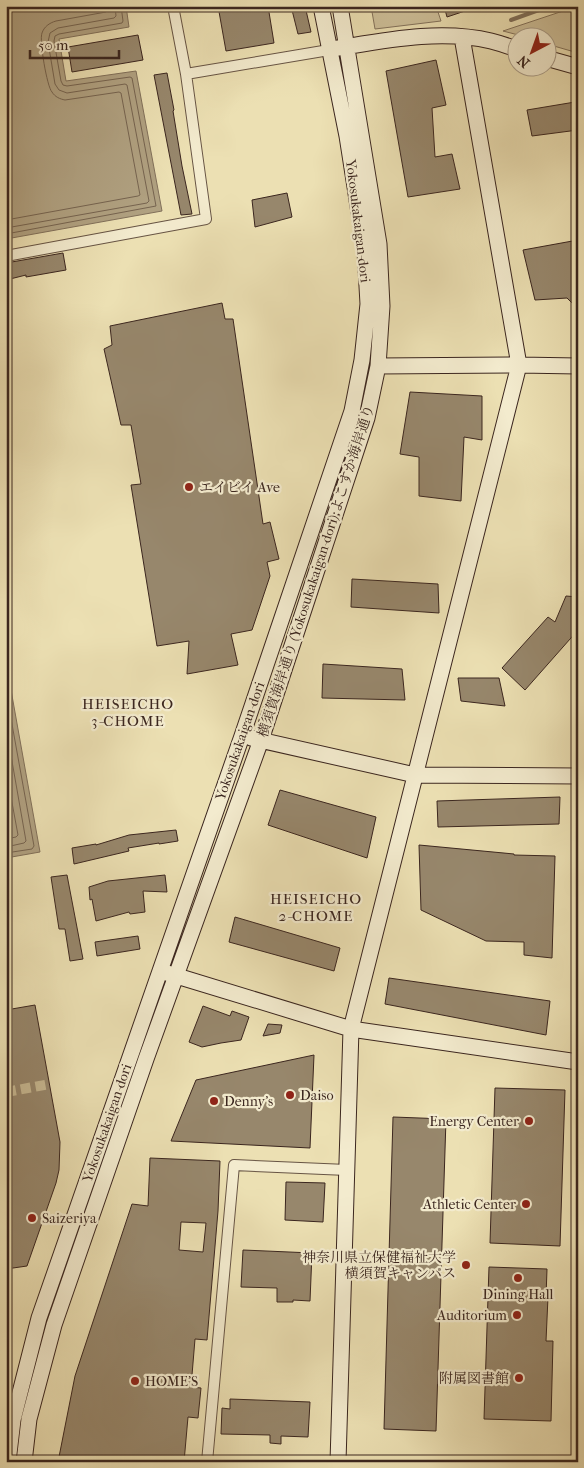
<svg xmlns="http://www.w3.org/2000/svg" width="584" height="1468" viewBox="0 0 584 1468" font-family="'IM FELL French Canon','Noto Serif JP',serif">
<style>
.green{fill:#cec09a;stroke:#84735c}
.water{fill:#b0a181;stroke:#81705a}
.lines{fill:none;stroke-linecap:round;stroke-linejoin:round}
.shore{stroke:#766450;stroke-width:1}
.stream{stroke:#81705a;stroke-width:4}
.building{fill:#97876c;stroke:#3b261f;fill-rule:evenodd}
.street-tunnel{stroke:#c9bb95;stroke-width:10;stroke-dasharray:10 5;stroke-linecap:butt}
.street-casing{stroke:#675444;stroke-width:12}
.secondary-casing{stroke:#3b261f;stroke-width:17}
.street{stroke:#f3ebce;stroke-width:10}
.secondary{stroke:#f3ebce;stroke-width:15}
.poi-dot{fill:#8f2418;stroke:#f3ebce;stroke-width:2}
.labels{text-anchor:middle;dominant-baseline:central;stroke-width:4.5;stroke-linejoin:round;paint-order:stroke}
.street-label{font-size:14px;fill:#3b261f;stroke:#f3ebce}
.poi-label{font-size:14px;fill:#3b261f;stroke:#f3ebce;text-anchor:start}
.neighbourhood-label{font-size:15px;letter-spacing:1px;fill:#3b261f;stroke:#f3ebce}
</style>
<rect width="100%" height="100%" fill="#ece0b3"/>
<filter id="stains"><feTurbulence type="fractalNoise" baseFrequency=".004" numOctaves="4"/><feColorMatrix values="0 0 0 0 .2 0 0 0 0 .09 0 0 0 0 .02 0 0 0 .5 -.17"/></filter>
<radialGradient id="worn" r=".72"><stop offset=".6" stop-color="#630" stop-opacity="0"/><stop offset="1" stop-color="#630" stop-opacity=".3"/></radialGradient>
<!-- green -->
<path class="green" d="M371 6H436L441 21 375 29Z
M578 6V53L547 44 546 38 526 37 503 31Z"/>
<!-- water -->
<path class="water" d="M6 6H126L129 27 59 39 66 81 136 71 162 211 6 239Z
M6 662 40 852 6 858Z"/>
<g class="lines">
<!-- shore -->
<path class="shore" d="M6 220 138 196 140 195 121 93 119 92 65 100C60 99 55 97 52 92 47 87 39 40 42 33 44 27 49 23 56 21L106 12 107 6
M6 228 147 203 149 201 127 85 125 84 67 93 59 90 55 84 48 42 50 33 58 28 114 18 116 16 115 6
M6 234 156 206 132 78 130 77 67 86 63 85 61 81 54 41 55 36 59 34 122 23 123 21 121 6
M6 691 34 846 32 849 6 853
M6 727 26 841 24 843 6 847
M6 770 18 835 16 837 6 839"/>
<!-- stream -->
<path class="stream" d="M511 20 550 6"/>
</g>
<!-- building -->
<path class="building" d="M218 6H268L274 43 226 51Z
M291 6H305L311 32 298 34Z
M444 6H474V8L447 17Z
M138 35 143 60 72 72 68 47Z
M436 60 446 105 432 108 435 157 452 154 460 189 408 197 386 71Z
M167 73 174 110 173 111 182 166 192 214 181 215 154 75Z
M575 102 578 115V130L532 136 527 110Z
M287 193 292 217 255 227 252 200Z
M578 240V309L567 298 535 300 523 250Z
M63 253 66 270 26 277V275L6 280V263Z
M222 303 225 319H233L263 524 270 522 279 559 267 562 270 576 252 630 231 634 238 665 187 674 189 641 157 646 131 485 141 484 131 425H121L104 349 112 345 110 326Z
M410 392 482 396V440L464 437 461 501 419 496V457L400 454Z
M352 579 438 584 439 613 351 607Z
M566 596 578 597V630L525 690 502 668 548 617 555 622Z
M323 664 402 669 405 700 322 698Z
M458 678H499L505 706 461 701Z
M280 790 376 817 367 858 268 825Z
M560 797 559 824 438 827 437 801Z
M176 830 178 841 159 844V843L128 848 129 851 74 864 72 848 96 844V845L129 835Z
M419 845 514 854V855L555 856 552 958 524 955V942L486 941 421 910Z
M67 875 83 959 70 961 65 929H59L51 877Z
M165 875 167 892 143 891 145 912 130 914 129 912 96 921 92 899 90 900 89 887 108 881Z
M235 917 340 948 334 971 229 942Z
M138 936 140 949 97 956 95 942Z
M389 978 550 1001 546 1035 385 1004Z
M35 1005 60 1142 59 1170 56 1183 27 1266 6 1269V1010Z
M203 1006 230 1016 232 1011 249 1017 241 1040 221 1043 202 1047 189 1042Z
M268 1024 282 1025 280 1033 263 1036Z
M314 1055 310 1148 171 1141 196 1080Z
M495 1088 565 1090 560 1246 490 1243Z
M393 1117 446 1119 436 1431 384 1429Z
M150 1158 220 1161 218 1211 207 1340 195 1339 191 1387 201 1388 198 1418 188 1417 184 1462H58L75 1376 132 1204 148 1206ZM181 1222 206 1223 203 1252 179 1250Z
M286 1182 325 1183 323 1222 285 1220Z
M243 1250 312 1253 310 1301 293 1300V1302H277V1288L241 1287Z
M489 1267 547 1269 546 1297H548L546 1341H553L551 1421 484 1419Z
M230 1399 310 1402 308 1437 281 1436V1444L270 1443V1435L221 1434 222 1408 230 1409Z"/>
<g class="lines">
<!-- street-tunnel -->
<path class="street-tunnel" d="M6 1092 50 1084"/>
<!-- street casing -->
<g class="street-casing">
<path id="street" d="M173 6 186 74
M6 256 206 219 186 74 329 50
M207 1462 234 1165 347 1170"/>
</g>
<!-- secondary casing -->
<g class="secondary-casing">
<path id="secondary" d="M338 48C387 40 441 29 491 41 499 43 508 46 516 49
M546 58 578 67
M378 366 519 365 578 366
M251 738 415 775 578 776
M167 973 351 1029 578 1062
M8 1462 13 1420 39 1318 242 736 352 411 362 360 368 304 365 251 347 136 321 6
M24 1462 29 1419 54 1325 146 1059 261 740 367 418 378 366 382 306 379 244 340 6
M338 1462 351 1029 519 365 462 37"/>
</g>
<!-- street -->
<use href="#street" class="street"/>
<!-- secondary -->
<use href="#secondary" class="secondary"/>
</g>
<!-- markers -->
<g class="poi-dot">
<circle cx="189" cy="487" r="5"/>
<circle cx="290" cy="1095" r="5"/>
<circle cx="214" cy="1101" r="5"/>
<circle cx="529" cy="1121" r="5"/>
<circle cx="526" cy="1204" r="5"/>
<circle cx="32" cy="1218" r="5"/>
<circle cx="466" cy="1265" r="5"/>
<circle cx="518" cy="1278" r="5"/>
<circle cx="517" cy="1315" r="5"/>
<circle cx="519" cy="1378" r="5"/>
<circle cx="135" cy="1381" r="5"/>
</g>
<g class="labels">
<!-- street labels -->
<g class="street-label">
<text transform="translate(358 221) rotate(83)">Yokosukakaigan-dori</text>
<text transform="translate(316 571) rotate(-72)">横須賀海岸通り (Yokosukakaigan-dori);よこすか海岸通り</text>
<text transform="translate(240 741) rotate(-71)">Yokosukakaigan-dori</text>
<text transform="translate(107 1123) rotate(-71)">Yokosukakaigan-dori</text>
</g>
<!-- poi labels -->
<g class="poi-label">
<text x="199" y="487">エイビイ Ave</text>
<text x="300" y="1095">Daiso</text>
<text x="224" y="1101">Denny's</text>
<text x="519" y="1121" text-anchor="end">Energy Center</text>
<text x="516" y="1204" text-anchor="end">Athletic Center</text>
<text x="42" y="1218">Saizeriya</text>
<text x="456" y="1257" text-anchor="end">神奈川県立保健福祉大学<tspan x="456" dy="16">横須賀キャンパス</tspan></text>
<text x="518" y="1294" text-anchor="middle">Dining Hall</text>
<text x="507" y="1315" text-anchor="end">Auditorium</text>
<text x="509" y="1378" text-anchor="end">附属図書館</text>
<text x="145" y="1381">HOME'S</text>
</g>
<!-- neighbourhood labels -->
<g class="neighbourhood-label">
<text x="128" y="704">HEISEICHO<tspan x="128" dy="17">3-CHOME</tspan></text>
<text x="316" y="899">HEISEICHO<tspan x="316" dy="17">2-CHOME</tspan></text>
</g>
</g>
<!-- margin -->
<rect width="584" height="1468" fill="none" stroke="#ece0b3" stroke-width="25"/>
<rect x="8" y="8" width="569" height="1453" fill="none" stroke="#3b261f" stroke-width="2.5"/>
<rect x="12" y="12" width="559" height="1443" fill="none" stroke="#3b261f"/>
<!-- north arrow -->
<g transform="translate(532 52) rotate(221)"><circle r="24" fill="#f3ebce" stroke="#a99c88"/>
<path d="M0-4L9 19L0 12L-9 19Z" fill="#8f2418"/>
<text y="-8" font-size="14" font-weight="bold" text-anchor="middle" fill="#3b261f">N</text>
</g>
<!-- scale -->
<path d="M30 50v8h89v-8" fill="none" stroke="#3b261f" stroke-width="2.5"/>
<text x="38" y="50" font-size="15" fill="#3b261f" stroke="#f3ebce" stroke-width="4" paint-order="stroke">50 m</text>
<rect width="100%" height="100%" filter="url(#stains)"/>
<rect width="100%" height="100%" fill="url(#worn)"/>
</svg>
